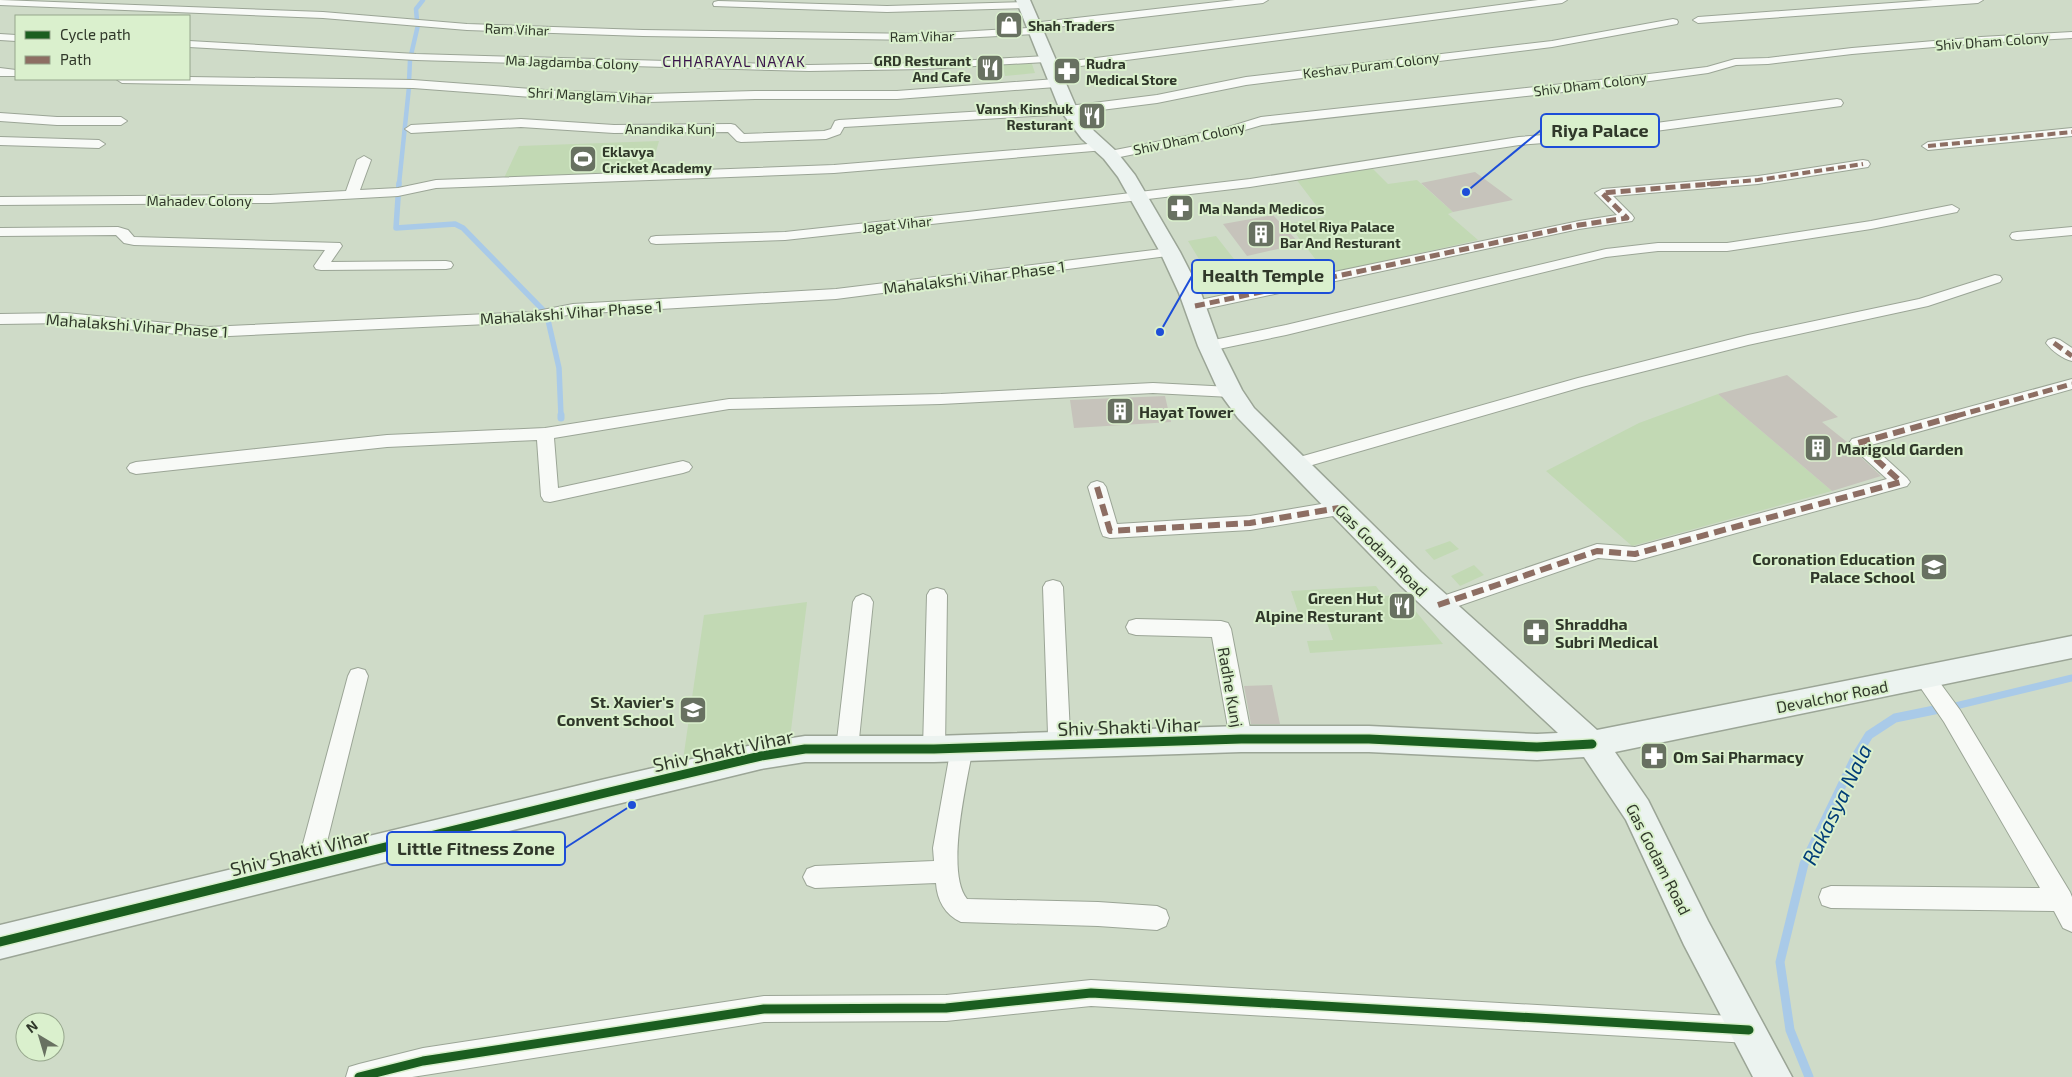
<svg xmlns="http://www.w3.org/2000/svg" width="2072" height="1077" viewBox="0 0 2072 1077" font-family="'Exo 2',sans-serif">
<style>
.green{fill:#c2d9b4}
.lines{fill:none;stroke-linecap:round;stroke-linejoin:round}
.stream-far3{stroke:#a9cae8;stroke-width:4.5}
.stream-far2{stroke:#a9cae8;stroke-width:5.5}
.stream-far1{stroke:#a9cae8;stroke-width:7}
.stream{stroke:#a9cae8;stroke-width:9}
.building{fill:#c6c3bb}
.street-casing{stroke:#9ba596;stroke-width:2}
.secondary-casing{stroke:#9ba596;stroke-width:3}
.street{fill:#f8faf7;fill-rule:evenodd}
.secondary{fill:#ecf3f0;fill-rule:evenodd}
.quiet-far2{stroke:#8d6e63;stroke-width:4;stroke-dasharray:8 4;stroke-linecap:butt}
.quiet-far1{stroke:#8d6e63;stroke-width:5;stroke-dasharray:10 5;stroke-linecap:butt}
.quiet{stroke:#8d6e63;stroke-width:6;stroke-dasharray:12 6;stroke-linecap:butt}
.cycleway-casing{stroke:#daf0cd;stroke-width:12}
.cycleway{stroke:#1b5e20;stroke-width:9}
.labels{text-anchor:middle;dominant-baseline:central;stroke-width:4;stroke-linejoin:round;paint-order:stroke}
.far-poi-label{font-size:14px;font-weight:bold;fill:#30382a;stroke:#daf0cd;text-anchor:start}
.far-street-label{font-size:14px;fill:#30382a;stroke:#daf0cd}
.far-neighbourhood-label{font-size:15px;letter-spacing:1px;fill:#3b164c;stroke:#daf0cd}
.street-label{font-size:16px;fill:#30382a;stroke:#daf0cd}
.poi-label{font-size:16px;font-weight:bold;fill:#30382a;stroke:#daf0cd;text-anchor:start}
.near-street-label{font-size:19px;fill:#30382a;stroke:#daf0cd}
.near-water-label{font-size:21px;font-style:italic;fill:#003d77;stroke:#daf0cd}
.leader{fill:none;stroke:#1d4ed8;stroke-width:2}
.callout-dot{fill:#1d4ed8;stroke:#daf0cd;stroke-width:2}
.callout{fill:#daf0cd;stroke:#1d4ed8;stroke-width:2}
.callout-label{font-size:18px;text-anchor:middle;font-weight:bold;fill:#30382a}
</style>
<rect width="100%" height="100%" fill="#cfdbc8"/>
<!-- green -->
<path class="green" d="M1031 61 1035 73 1005 76 1002 63Z
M659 141 650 173 504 178 519 146Z
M1371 167 1388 184 1417 180 1453 212 1448 214 1478 240 1327 274 1288 224 1325 217 1296 179Z
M1216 236 1234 259 1202 264 1188 241Z
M1718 394 1832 491 1632 546 1546 471 1639 423Z
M1450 541 1459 549 1434 560 1425 550Z
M1474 565 1484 575 1460 586 1451 576Z
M1376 586 1383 596 1402 595 1443 644 1310 653 1307 641 1333 640 1326 620 1301 621 1291 591Z
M807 602 790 738 683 760 704 615Z"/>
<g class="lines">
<!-- stream-far3 -->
<path class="stream-far3" d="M417 21 416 9 423 0
M411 55 418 25
M409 82 410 60
M399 184 409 87"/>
<!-- stream-far2 -->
<path class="stream-far2" d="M399 183 396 228 455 224 463 228 544 311
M548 320 559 368 561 416"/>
<!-- stream-far1 -->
<path class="stream-far1" d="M561 418V415
M1943 709 2072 678"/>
<!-- stream -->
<path class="stream" d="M1809 1077 1790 1030 1780 962 1804 864 1856 756 1869 735 1895 718 1949 707"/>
</g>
<!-- building -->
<path class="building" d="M1475 172 1513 200 1453 212 1421 183Z
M1273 215 1300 244 1247 256 1223 224Z
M1787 375 1838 417 1822 422 1847 442 1851 448 1881 476 1832 491 1718 394Z
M1165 396 1171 422 1074 428 1070 400Z
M1272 685 1280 724H1251L1244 686Z"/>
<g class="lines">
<!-- street casing -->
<g class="street-casing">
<path id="street" d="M0 0 323 12 467 24 643 30 922 34 1028 28 1027 26 1028 24 1032 23 1235 0H1268L1263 3 1039 29 1041 31 1035 34 922 40 643 36 467 30 323 18 0 5Z
M1538 0H1567L1562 3 1050 70 1044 67 1050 64Z
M1933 0H1983L1978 3 1698 23 1693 20 1698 17Z
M718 1 887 6 1025 2 1030 5 1025 8 887 12 714 6 713 4 714 2Z
M1673 19 1677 20 1678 22 1677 24 1552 47 1246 85 1157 103 1069 114 844 127 840 134 826 139 741 142 737 141 728 132 614 133 521 127 411 133 405 129 411 125 521 119 614 125 731 124 735 125 744 134 824 131 831 129 835 121 839 120 1069 106 1157 95 1246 77 1552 41Z
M2072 32V38L1981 43 1852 54 1768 64 1736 65 1708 73 1599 88 1262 125 1224 136 1110 159 1104 155 1110 151 1222 129 1261 117 1599 80 1707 67 1735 59 1768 58 1852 48 1981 37Z
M0 34 16 35V41L0 40Z
M189 41 416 54 809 65 924 63 1046 56 1052 59 1046 62 924 69 809 71 416 60 189 47Z
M0 68 16 70V76H0Z
M189 77 413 80 559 91 649 94 755 91H897L1056 79 1062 83 1056 87 897 99H755L649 102 559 99 413 88 122 83 116 79H189Z
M1837 99 1841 100 1843 103 1841 106 1596 139 1519 145 1250 187 968 220 785 240 656 244 651 243 649 240 651 237 656 236 785 232 968 212 1250 179 1519 137 1596 131Z
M0 113 57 117H121L127 121 121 125H57L0 121Z
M2072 128V136L1928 150 1922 146 1928 142Z
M0 137 99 140 105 144 99 148 0 145Z
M1100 143 1106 147 1105 150 834 173 436 188 398 196 270 203 0 205V197L270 195 346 191 357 160 364 156 371 160 360 190 398 188 436 180 834 165Z
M1863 160 1868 161 1870 164 1868 167 1758 184 1613 196 1632 215 1634 218 1632 221 1579 229 1195 311 1190 309 1187 306 1190 303 1195 301 1579 221 1617 215 1595 193 1602 189 1758 176Z
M1952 205 1959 209 1957 212 1871 229 1727 251H1658L1606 257 1286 335 1209 351 1203 349 1201 346 1203 343 1209 341 1286 325 1606 249 1658 243H1727L1871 221Z
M118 227 128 230 134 237 340 243 342 246 331 262 446 261 451 262 453 265 451 268 446 269 321 270 316 269 314 266 325 250 134 245 124 243 116 235 0 236V228Z
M2072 227V235L2017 240 2012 239 2010 236 2012 233 2017 232Z
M1170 248 1175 249 1177 252 1175 255 836 299 573 314 532 322 208 337 66 323 0 324V314L66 313 208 327 532 312 573 304 836 289Z
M1995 275 2000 276 2002 279 2000 282 1928 306 1748 345 1582 387 1295 470 1289 468 1286 464 1289 460 1578 378 1748 335 1919 299Z
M2054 338 2060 340 2072 348V361C2063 359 2052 351 2046 343L2048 340Z
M2072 379V389L1871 445 1907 478 1910 482 1907 486 1635 561 1598 558 1438 613 1431 610 1428 605 1431 600 1597 544 1635 547 1887 479 1852 447 1849 443 1852 439Z
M1153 383 1231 387 1237 388 1239 392 1237 396 1231 397 1153 393 941 404 729 409 554 438 558 488 683 461 689 463 692 467 689 471 683 473 550 502 544 501 541 496 537 440 387 447 136 474 130 472 127 468 130 464 136 462 387 435 545 428 729 399 941 394Z
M1097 481 1103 483 1106 487 1117 524 1250 516 1339 501 1345 503 1348 508 1345 513 1339 515 1250 530 1110 538 1103 536 1101 531 1088 487 1091 483Z
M1053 580 1060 582 1063 587 1070 734 1075 745 1072 752 1064 754 1056 752 1048 734 1043 587 1046 582Z
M937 588 944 590 947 595 945 749 942 756 934 758 926 756 923 749 927 595 930 590Z
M863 594 870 597 873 602 858 749 855 756 847 758 839 756 836 749 853 602 856 597Z
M1136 619 1221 621 1228 623 1231 629 1252 739 1249 746 1241 748 1233 746 1230 739 1212 637 1136 635 1129 633 1126 627 1129 621Z
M358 668 365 670 368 676 321 866 317 874 309 877 301 874 297 866 348 676 351 670Z
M1925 670 1932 672 1960 710 2070 892 2072 897V932L2063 928 2054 911 1831 908 1822 905 1819 897 1822 889 1831 886 2040 888 1944 722 1918 684 1915 678 1918 672Z
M962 738 970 740 973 747C967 782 945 872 967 899L1098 902 1157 906 1166 910 1169 918 1166 926 1157 930 1098 926 961 922C945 915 937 900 936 883L815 888 807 885 803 877 807 869 815 866 934 861 933 848 951 747 954 740Z
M1091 980 1749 1017 1758 1021 1762 1030 1758 1039 1749 1043 1091 1006 946 1021 764 1022 412 1077H346L349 1067 359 1064 423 1048 764 996 946 995Z"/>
</g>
<!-- secondary casing -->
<g class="secondary-casing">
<path id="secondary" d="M1016 0H1030L1077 109 1094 131 1116 151 1135 175 1180 252 1201 293 1220 346 1242 390 1254 408 1421 572 1597 730 2072 636V658L1615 752 1648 800 1708 921 1792 1077H1753L1684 945 1626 820 1584 757 1537 760 1369 752H1241L934 762H805L761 769 601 808 0 959V925L601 780 761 743 805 736H934L1241 726H1369L1537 734 1558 733 1401 586 1238 418 1219 392 1198 346 1179 293 1160 252 1118 177 1104 159 1082 139 1060 110Z"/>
</g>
<!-- street -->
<use href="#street" class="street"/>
<!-- secondary -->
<use href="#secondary" class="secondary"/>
<!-- quiet-far2 -->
<path class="quiet-far2" d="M1928 146 2072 132
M1707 184 1758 180 1863 164"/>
<!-- quiet-far1 -->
<path class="quiet-far1" d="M1195 306 1579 225 1627 218 1602 193 1722 183
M2054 343 2072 356
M1956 416 2072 384"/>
<!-- quiet -->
<path class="quiet" d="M1097 487 1110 531 1250 523 1339 508
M1438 605 1597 551 1635 554 1901 482 1858 443 1960 415"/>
<!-- cycleway casing -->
<g class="cycleway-casing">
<path id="cycleway" d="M0 942 601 794 761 756 805 749H934L1241 739H1369L1537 747 1592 744
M359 1077 423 1061 764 1009 946 1008 1091 993 1749 1030"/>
</g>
<!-- cycleway -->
<use href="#cycleway" class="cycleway"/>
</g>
<!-- icons -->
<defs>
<g id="shop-square" transform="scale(1.4375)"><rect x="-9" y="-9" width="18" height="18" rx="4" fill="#687161" stroke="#daf0cd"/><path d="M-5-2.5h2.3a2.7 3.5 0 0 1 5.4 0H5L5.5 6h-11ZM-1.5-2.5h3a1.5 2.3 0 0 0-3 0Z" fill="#fff"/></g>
<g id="restaurant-square" transform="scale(1.4375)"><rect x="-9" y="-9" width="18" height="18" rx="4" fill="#687161" stroke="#daf0cd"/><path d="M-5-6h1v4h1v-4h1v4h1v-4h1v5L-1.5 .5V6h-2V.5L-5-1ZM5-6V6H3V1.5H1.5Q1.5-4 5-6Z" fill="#fff"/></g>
<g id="pharmacy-square" transform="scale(1.4375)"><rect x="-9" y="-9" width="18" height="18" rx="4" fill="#687161" stroke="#daf0cd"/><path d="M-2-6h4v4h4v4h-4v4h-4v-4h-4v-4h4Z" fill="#fff"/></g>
<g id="stadium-square" transform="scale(1.4375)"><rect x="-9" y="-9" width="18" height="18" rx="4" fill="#687161" stroke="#daf0cd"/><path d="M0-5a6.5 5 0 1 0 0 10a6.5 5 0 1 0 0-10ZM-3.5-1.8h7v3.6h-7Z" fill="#fff"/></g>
<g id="building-square" transform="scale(1.4375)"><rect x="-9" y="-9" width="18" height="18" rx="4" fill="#687161" stroke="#daf0cd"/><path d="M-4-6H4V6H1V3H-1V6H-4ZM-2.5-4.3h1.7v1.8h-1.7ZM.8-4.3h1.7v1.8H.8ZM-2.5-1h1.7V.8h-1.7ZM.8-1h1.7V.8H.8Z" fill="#fff"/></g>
<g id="school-square" transform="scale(1.4375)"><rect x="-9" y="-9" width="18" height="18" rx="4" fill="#687161" stroke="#daf0cd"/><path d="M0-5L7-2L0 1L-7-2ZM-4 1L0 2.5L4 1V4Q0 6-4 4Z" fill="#fff"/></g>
</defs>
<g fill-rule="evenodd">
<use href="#shop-square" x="1009" y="25"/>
<use href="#restaurant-square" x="990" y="68"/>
<use href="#pharmacy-square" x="1067" y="71"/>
<use href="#restaurant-square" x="1092" y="116"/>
<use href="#stadium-square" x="583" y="159"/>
<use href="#pharmacy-square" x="1180" y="208"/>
<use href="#building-square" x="1261" y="234"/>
<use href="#building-square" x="1120" y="411"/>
<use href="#building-square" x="1818" y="448"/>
<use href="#school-square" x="1934" y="567"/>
<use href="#restaurant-square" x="1402" y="606"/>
<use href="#pharmacy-square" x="1536" y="632"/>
<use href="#school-square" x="693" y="710"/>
<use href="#pharmacy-square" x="1654" y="756"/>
</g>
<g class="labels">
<!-- far-poi labels -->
<g class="far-poi-label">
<text x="1028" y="25">Shah Traders</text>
<text x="971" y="60" text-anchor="end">GRD Resturant<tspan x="971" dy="16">And Cafe</tspan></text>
<text x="1086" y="63">Rudra<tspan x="1086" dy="16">Medical Store</tspan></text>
<text x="1073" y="108" text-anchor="end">Vansh Kinshuk<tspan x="1073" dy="16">Resturant</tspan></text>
<text x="602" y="151">Eklavya<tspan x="602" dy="16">Cricket Academy</tspan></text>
<text x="1199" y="208">Ma Nanda Medicos</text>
<text x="1280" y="226">Hotel Riya Palace<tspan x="1280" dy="16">Bar And Resturant</tspan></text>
</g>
<!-- far-street labels -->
<g class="far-street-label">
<text transform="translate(517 29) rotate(2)">Ram Vihar</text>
<text transform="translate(922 36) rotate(-1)">Ram Vihar</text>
<text transform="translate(1992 41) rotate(-4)">Shiv Dham Colony</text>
<text transform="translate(572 62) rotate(2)">Ma Jagdamba Colony</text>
<text transform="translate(1371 65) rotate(-7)">Keshav Puram Colony</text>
<text transform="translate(1590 84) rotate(-7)">Shiv Dham Colony</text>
<text transform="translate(590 95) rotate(3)">Shri Manglam Vihar</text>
<text x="670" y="128">Anandika Kunj</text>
<text transform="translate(1189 138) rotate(-12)">Shiv Dham Colony</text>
<text x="199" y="200">Mahadev Colony</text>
<text transform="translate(897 224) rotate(-6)">Jagat Vihar</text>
</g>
<!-- far-neighbourhood labels -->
<g class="far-neighbourhood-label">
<text x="734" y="61">CHHARAYAL NAYAK</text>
</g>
<!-- street labels -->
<g class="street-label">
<text transform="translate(974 277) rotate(-7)">Mahalakshi Vihar Phase 1</text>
<text transform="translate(571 312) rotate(-4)">Mahalakshi Vihar Phase 1</text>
<text transform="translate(137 325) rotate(4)">Mahalakshi Vihar Phase 1</text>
<text transform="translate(1382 550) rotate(45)">Gas Godam Road</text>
<text transform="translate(1231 687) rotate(80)">Radhe Kunj</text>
<text transform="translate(1832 696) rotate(-11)">Devalchor Road</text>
<text transform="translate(1659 859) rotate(63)">Gas Godam Road</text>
</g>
<!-- poi labels -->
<g class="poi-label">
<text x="1139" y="411">Hayat Tower</text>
<text x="1837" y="448">Marigold Garden</text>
<text x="1915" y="558" text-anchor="end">Coronation Education<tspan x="1915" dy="18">Palace School</tspan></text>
<text x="1383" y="597" text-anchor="end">Green Hut<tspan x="1383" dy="18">Alpine Resturant</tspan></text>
<text x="1555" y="623">Shraddha<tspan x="1555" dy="18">Subri Medical</tspan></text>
<text x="674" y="701" text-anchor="end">St. Xavier's<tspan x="674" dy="18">Convent School</tspan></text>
<text x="1673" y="756">Om Sai Pharmacy</text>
</g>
<!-- near-street labels -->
<g class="near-street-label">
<text transform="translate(1129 726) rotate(-2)">Shiv Shakti Vihar</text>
<text transform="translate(723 750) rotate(-12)">Shiv Shakti Vihar</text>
<text transform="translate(300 852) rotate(-14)">Shiv Shakti Vihar</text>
</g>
<!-- near-water labels -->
<g class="near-water-label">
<text transform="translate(1836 804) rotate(-64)">Rakasya Nala</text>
</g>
</g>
<!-- callouts -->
<path class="leader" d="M1466 192L1541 130M1160 332L1192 276M632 805L565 848"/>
<g class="callout-dot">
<circle cx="1466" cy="192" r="5"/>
<circle cx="1160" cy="332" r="5"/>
<circle cx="632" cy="805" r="5"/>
</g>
<g class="callout">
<rect x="1541" y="114" width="118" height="33" rx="5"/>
<rect x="1192" y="260" width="142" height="33" rx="5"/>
<rect x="387" y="832" width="178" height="33" rx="5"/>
</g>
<g class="callout-label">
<text x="1600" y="137">Riya Palace</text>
<text x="1263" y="282">Health Temple</text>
<text x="476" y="855">Little Fitness Zone</text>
</g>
<!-- legend -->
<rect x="15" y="15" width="175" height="65" fill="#daf0cd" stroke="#96a68c"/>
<rect x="25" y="31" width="25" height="8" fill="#1b5e20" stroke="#96a68c"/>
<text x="60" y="40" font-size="15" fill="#30382a">Cycle path</text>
<rect x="25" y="56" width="25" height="8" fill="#8d6e63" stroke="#96a68c"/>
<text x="60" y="65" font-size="15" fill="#30382a">Path</text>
<!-- north arrow -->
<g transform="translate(40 1037) rotate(322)"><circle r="24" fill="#daf0cd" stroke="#96a68c"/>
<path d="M0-4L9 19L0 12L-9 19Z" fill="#687161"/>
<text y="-8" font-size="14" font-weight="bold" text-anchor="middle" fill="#30382a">N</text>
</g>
</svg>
